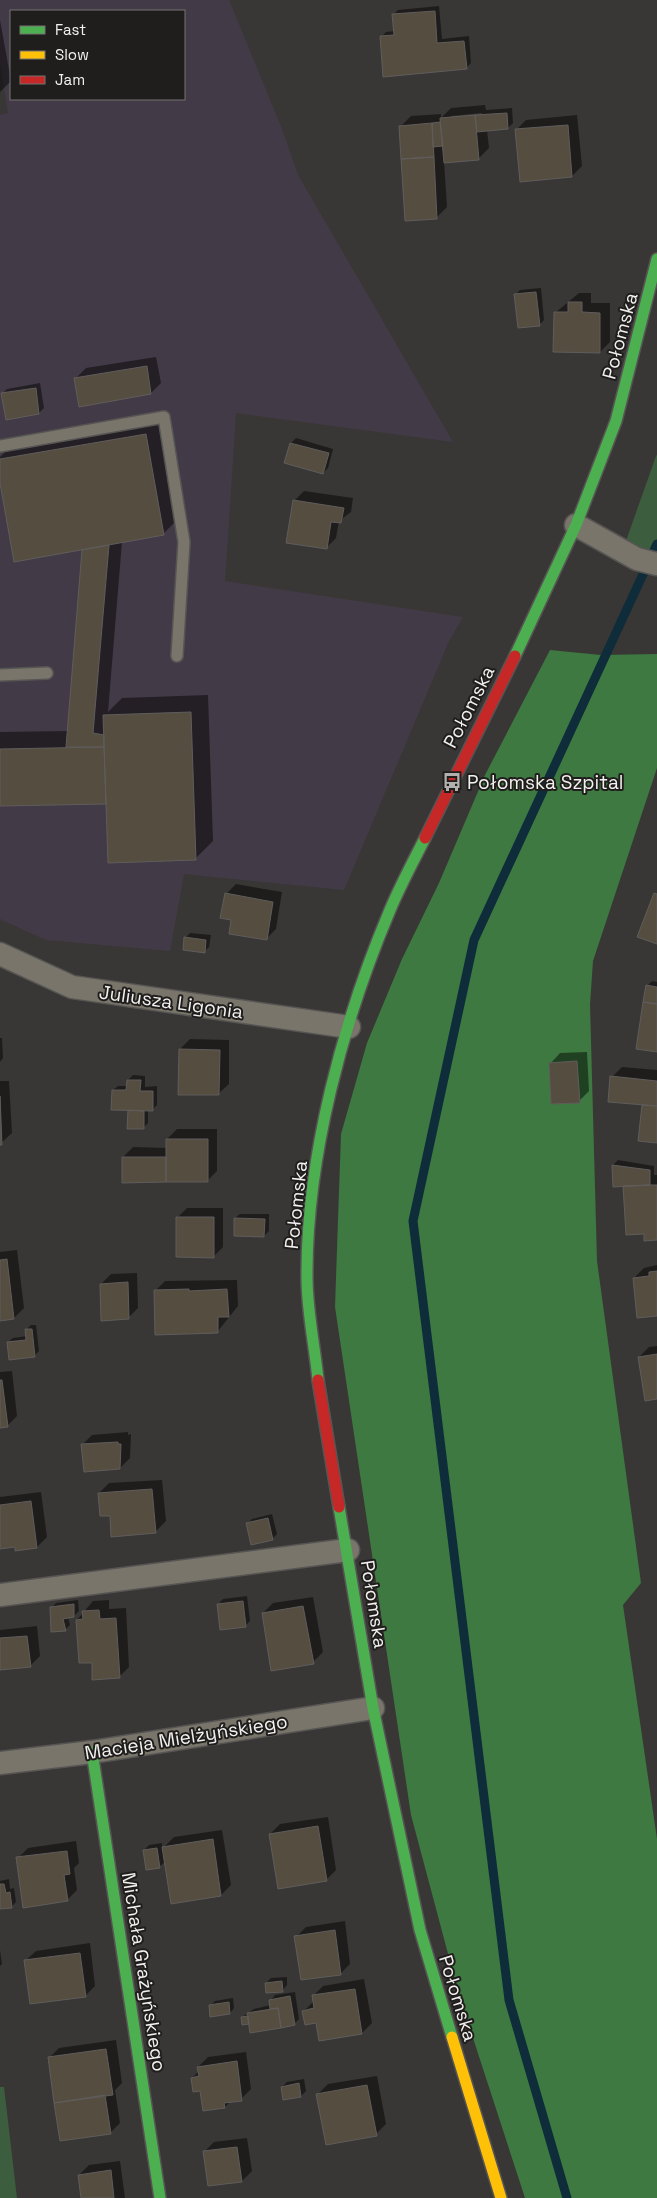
<svg xmlns="http://www.w3.org/2000/svg" width="657" height="2198" viewBox="0 0 657 2198" font-family="'Space Grotesk',sans-serif">
<style>
.medical{fill:#433a47;fill-rule:evenodd}
.green{fill:#3c5d3e}
.forest{fill:#3d7941}
.shadow{fill:#0007;fill-rule:evenodd}
.lines{fill:none;stroke-linecap:round;stroke-linejoin:round}
.stream{stroke:#0e2c3a;stroke-width:9}
.building{fill:#564d41;stroke:#5f5d5c}
.lane-casing{stroke:#565554;stroke-width:14}
.street-casing{stroke:#565554;stroke-width:25}
.fast-casing{stroke:#565554;stroke-width:14}
.slow-casing{stroke:#565554;stroke-width:14}
.jam-casing{stroke:#565554;stroke-width:14}
.lane{stroke:#79756a;stroke-width:11}
.street{stroke:#79756a;stroke-width:22}
.fast{stroke:#4caf50;stroke-width:11}
.slow{stroke:#ffc107;stroke-width:11}
.jam{stroke:#c62828;stroke-width:11}
.labels{text-anchor:middle;dominant-baseline:central;stroke-width:4;stroke-linejoin:round;paint-order:stroke}
.street-label{font-size:19px;fill:#f3f1ef;stroke:#201e1d}
.poi-label{font-size:19px;fill:#f3f1ef;stroke:#201e1d;text-anchor:start}
</style>
<rect width="100%" height="100%" fill="#393735"/>
<!-- medical -->
<path class="medical" d="M0 0H229L282 129 298 175 453 442 236 413 225 581 463 617 449 641 344 890 184 874 170 951 46 940 0 919V115L8 113 0 63ZM11 11H184V99H11Z"/>
<!-- green -->
<path class="green" d="M657 455V549L621 555 656 456Z
M0 2087H4L17 2198H0Z"/>
<!-- forest -->
<path class="forest" d="M550 650 601 655 657 654V768L593 961 590 1004 597 1261 641 1583 623 1605 657 1839V2198H525L459 1995 411 1815 335 1307 341 1134 367 1043 402 959 439 883 485 775Z"/>
<!-- shadow -->
<path class="shadow" d="M439 6 442 39 469 36 471 63 466 68 381 37 386 32 395 31 393 15 398 10Z
M0 20 11 81 0 92Z
M485 105 486 110 512 108 513 123 508 128 487 130 489 148 479 158 444 161 447 207 437 217 406 219 401 126 411 116 441 114V118L451 108ZM482 113V115L451 118V116Z
M577 115 582 166 572 176 516 130 526 120Z
M541 288 544 320 539 325 515 295 520 290Z
M579 293H591V303H610V342L600 352 555 313Z
M156 357 161 383 151 393 76 378 86 368Z
M40 383 44 408 39 413 2 394 7 389Z
M163 417 181 516 163 534 122 542 108 712 122 698 208 695 213 841 195 859 107 802 0 805V732L69 731 83 551 86 548 0 476V457L15 442Z
M296 438 333 449 328 468 323 473 291 443Z
M304 491 353 498 351 512 339 521 336 538 326 548 294 501Z
M236 884 282 892 276 929 266 939 233 919 226 894Z
M190 933 211 935 209 947 204 952 185 938Z
M652 981 657 982V1051L647 986Z
M0 1038H2L3 1058 0 1062Z
M190 1039 229 1040V1084L218 1094 180 1049Z
M587 1052 589 1091 579 1101 550 1064 560 1053Z
M622 1067 657 1070V1141L640 1139 643 1104 612 1077Z
M133 1075 145 1076V1087L157 1086V1105L152 1110H148V1123L143 1128 113 1090 118 1086H128V1080Z
M0 1081H9L12 1133 0 1144Z
M177 1129H217V1171L207 1181 123 1157 133 1147 167 1148V1139Z
M618 1160 654 1166V1175H657V1239L613 1165Z
M187 1208H223V1247L213 1257 177 1218Z
M240 1214H269V1231L264 1236 235 1218Z
M17 1250 24 1308 14 1318 0 1320V1252Z
M657 1265V1315L634 1278 644 1268Z
M137 1273 138 1308 128 1318 101 1284 111 1274Z
M237 1280 238 1306 218 1331 155 1291 165 1281Z
M31 1325H36L39 1351 34 1356 8 1342 13 1338 27 1336 26 1330Z
M657 1346V1398L639 1357 649 1347Z
M12 1371 17 1416 7 1426 0 1427V1372Z
M128 1432V1435L131 1434 130 1458 120 1468 82 1445 92 1435Z
M162 1480 166 1521 156 1531 99 1493 109 1483Z
M41 1492 47 1537 37 1547 0 1548V1497Z
M272 1514 277 1534 272 1539 247 1524 252 1519Z
M247 1596 250 1621 245 1626 218 1604 223 1599Z
M313 1597 323 1652 313 1662 263 1613 273 1603Z
M78 1600 79 1611 74 1616 68 1617 70 1625 65 1630 51 1608 56 1603Z
M109 1600V1609L126 1608 129 1667 119 1677 93 1661 77 1620 93 1601Z
M37 1626 40 1656 30 1666 0 1669V1630Z
M328 1817 336 1870 326 1880 270 1834 280 1824Z
M222 1830 231 1885 221 1895 166 1861 159 1867 144 1850 149 1845 162 1843V1849L174 1837Z
M76 1841 79 1863 74 1868 77 1890 67 1900 18 1858 28 1848Z
M9 1879 10 1889 14 1888 16 1902 11 1907 0 1908V1881Z
M345 1921 350 1964 340 1974 296 1937 306 1927Z
M90 1943 95 1986 85 1996 25 1961 36 1951Z
M0 1950 2 1964 0 1966Z
M287 1977V1985L283 1990 266 1983 271 1978Z
M364 1979 372 2023 362 2033 317 2022 304 2011 314 2001 313 1996 323 1986Z
M295 1992 299 2019 294 2024 250 2022 242 2017 254 2009 271 2005V2000L275 1995Z
M233 1998 234 2008 230 2013 210 2006 215 2001Z
M116 2040 122 2083 115 2090 120 2123 110 2133 49 2058 59 2048Z
M246 2052 251 2089 241 2099 231 2101 225 2107 202 2089 192 2078 199 2071 198 2067 208 2057Z
M377 2076 386 2124 376 2134 318 2094 328 2084Z
M304 2079 306 2091 301 2096 282 2087 287 2082Z
M247 2138 252 2171 242 2181 204 2152 214 2142Z
M120 2161 125 2198H82L79 2175 89 2165Z"/>
<g class="lines">
<!-- stream -->
<path class="stream" d="M567 2198 509 2000 413 1221 474 940 657 544"/>
</g>
<!-- building -->
<path class="building" d="M435 11 437 43 464 41 467 69 383 77 380 36 394 35 392 14Z
M507 113 508 129 477 132 475 115Z
M475 115 479 160 444 163 440 118Z
M440 122 443 146 433 147 432 123Z
M432 123 434 157 401 159 399 126Z
M568 125 572 177 520 182 515 129Z
M434 157 437 219 405 221 401 159Z
M536 292 540 326 518 328 514 294Z
M568 302H582V312L600 313V353L553 352 554 312H568Z
M147 366 151 394 79 407 74 378Z
M36 388 39 414 6 420 1 393Z
M146 434 164 535 14 562 0 483V459Z
M290 443 329 453 323 474 284 463Z
M293 500 344 508 341 523 331 522 327 549 286 543Z
M109 545 93 733 104 735V747H66L82 550Z
M191 712 196 860 108 863 103 715Z
M104 747 106 804 0 806V749Z
M225 893 273 902 267 940 229 934 231 920 220 918Z
M654 893 657 894V944L637 937Z
M184 937 206 940 205 953 183 950Z
M646 985 657 987V1004L643 1002Z
M643 1002 657 1004V1052L636 1049Z
M179 1049 220 1050 219 1095H178Z
M577 1061 580 1103 551 1104 549 1063Z
M610 1076 657 1081V1106L608 1102Z
M127 1080H141L140 1091H153V1111L111 1110 112 1090H126Z
M0 1096 2 1145H0Z
M642 1105 657 1106V1143L638 1141Z
M128 1110 144 1111V1129H127Z
M166 1139H208V1182H166Z
M122 1157H166V1182L122 1183Z
M612 1165 650 1170V1185L613 1187Z
M650 1185H657V1240L644 1241V1234L626 1235 623 1186Z
M176 1217H214V1258L176 1257Z
M234 1218 265 1219 264 1237 234 1236Z
M7 1259 14 1319 0 1321V1260Z
M657 1271V1316L637 1318 633 1278 649 1276V1272Z
M128 1282 129 1319 101 1321 100 1284Z
M189 1289V1291L227 1289 229 1317H218V1333L155 1335 154 1290Z
M25 1329H32L35 1357 9 1360 7 1342 26 1340Z
M657 1354V1399L645 1401 638 1357Z
M0 1380H2L8 1427 0 1428Z
M118 1442V1444H121L120 1469 84 1472 81 1444Z
M152 1489 156 1533 111 1537 110 1516H100L98 1493Z
M31 1501 37 1548 15 1551V1547L0 1549V1505Z
M268 1518 273 1540 251 1545 246 1523Z
M243 1601 246 1627 220 1630 217 1604Z
M74 1604V1617L63 1619 66 1631 51 1632 50 1607Z
M303 1606 314 1664 271 1671 262 1613Z
M99 1610 100 1619 116 1618 120 1678 92 1680V1663H79L76 1620 83 1619 82 1611Z
M27 1636 31 1667 0 1670V1638Z
M318 1826 327 1881 278 1889 269 1834Z
M213 1839 221 1896 171 1904 162 1847Z
M157 1848 160 1868 146 1870 143 1850Z
M67 1851 70 1874 64 1875 68 1901 23 1908 16 1857Z
M0 1884H4L6 1893 10 1892 12 1908 0 1909Z
M335 1930 341 1975 301 1980 294 1936Z
M80 1953 86 1997 30 2004 24 1960Z
M282 1981 283 1992 266 1993 265 1983Z
M355 1989 362 2034 319 2041 316 2023 305 2025 302 2011 314 2008 312 1995Z
M290 1996 295 2025 281 2028 278 2008 270 2009 269 2000Z
M229 2002 230 2014 210 2017 209 2005Z
M278 2008 281 2028 250 2033 247 2013Z
M248 2016 249 2024 242 2025 241 2017Z
M106 2049 113 2095 54 2103 48 2057Z
M237 2061 242 2101 224 2103 225 2108 203 2111 200 2091 193 2092 191 2078 199 2076 197 2067Z
M299 2083 301 2097 283 2100 281 2087Z
M367 2085 377 2136 326 2145 316 2094Z
M105 2095 111 2134 60 2141 54 2103Z
M237 2147 242 2182 208 2186 203 2151Z
M111 2170 114 2198H81L78 2175Z"/>
<g class="lines">
<!-- lane casing -->
<g class="lane-casing">
<path id="lane" d="M0 446 164 417 184 542 177 656
M0 675 47 673"/>
</g>
<!-- street casing -->
<g class="street-casing">
<path id="street" d="M576 525 637 559 657 564
M0 954 72 987 349 1027
M0 1595 348 1550
M0 1763 92 1752 373 1708"/>
</g>
<!-- fast casing -->
<g class="fast-casing">
<path id="fast" d="M515 656 576 525 616 421 657 259
M318 1380C315 1347 307 1312 307 1278 306 1158 343 1021 390 910 400 886 413 862 425 838
M339 1507 373 1708 420 1930 452 2037
M92 1752 160 2198"/>
</g>
<!-- slow casing -->
<g class="slow-casing">
<path id="slow" d="M452 2037 501 2198"/>
</g>
<!-- jam casing -->
<g class="jam-casing">
<path id="jam" d="M425 838 515 656
M318 1380 339 1507"/>
</g>
<!-- lane -->
<use href="#lane" class="lane"/>
<!-- street -->
<use href="#street" class="street"/>
<!-- fast -->
<use href="#fast" class="fast"/>
<!-- slow -->
<use href="#slow" class="slow"/>
<!-- jam -->
<use href="#jam" class="jam"/>
</g>
<!-- icons -->
<defs>
<g id="bus-bare" transform="scale(1.5)"><path d="M-5-6H5V4H4V6H2V4H-2V6H-4V4H-5ZM-3.5-4V0h7V-4ZM-3.5 1.2v1.5H-2V1.2ZM2 1.2v1.5H3.5V1.2Z" fill="#b2b0ae" stroke="#201e1d" stroke-width="2.5" paint-order="stroke"/></g>
</defs>
<g fill-rule="evenodd">
<use href="#bus-bare" x="452" y="782"/>
</g>
<g class="labels">
<!-- street labels -->
<g class="street-label">
<text transform="translate(620 336) rotate(-75)">Połomska</text>
<text transform="translate(469 707) rotate(-63)">Połomska</text>
<text transform="translate(171 1002) rotate(8)">Juliusza Ligonia</text>
<text transform="translate(296 1205) rotate(-84)">Połomska</text>
<text transform="translate(374 1604) rotate(81)">Połomska</text>
<text transform="translate(186 1737) rotate(-9)">Macieja Mielżyńskiego</text>
<text transform="translate(144 1972) rotate(81)">Michała Grażyńskiego</text>
<text transform="translate(458 1998) rotate(73)">Połomska</text>
</g>
<!-- poi labels -->
<g class="poi-label">
<text x="467" y="782">Połomska Szpital</text>
</g>
</g>
<!-- legend -->
<rect x="10" y="10" width="175" height="90" fill="#201e1d" stroke="#747271"/>
<rect x="20" y="26" width="25" height="8" fill="#4caf50" stroke="#747271"/>
<text x="55" y="35" font-size="15" fill="#f3f1ef">Fast</text>
<rect x="20" y="51" width="25" height="8" fill="#ffc107" stroke="#747271"/>
<text x="55" y="60" font-size="15" fill="#f3f1ef">Slow</text>
<rect x="20" y="76" width="25" height="8" fill="#c62828" stroke="#747271"/>
<text x="55" y="85" font-size="15" fill="#f3f1ef">Jam</text>
</svg>
